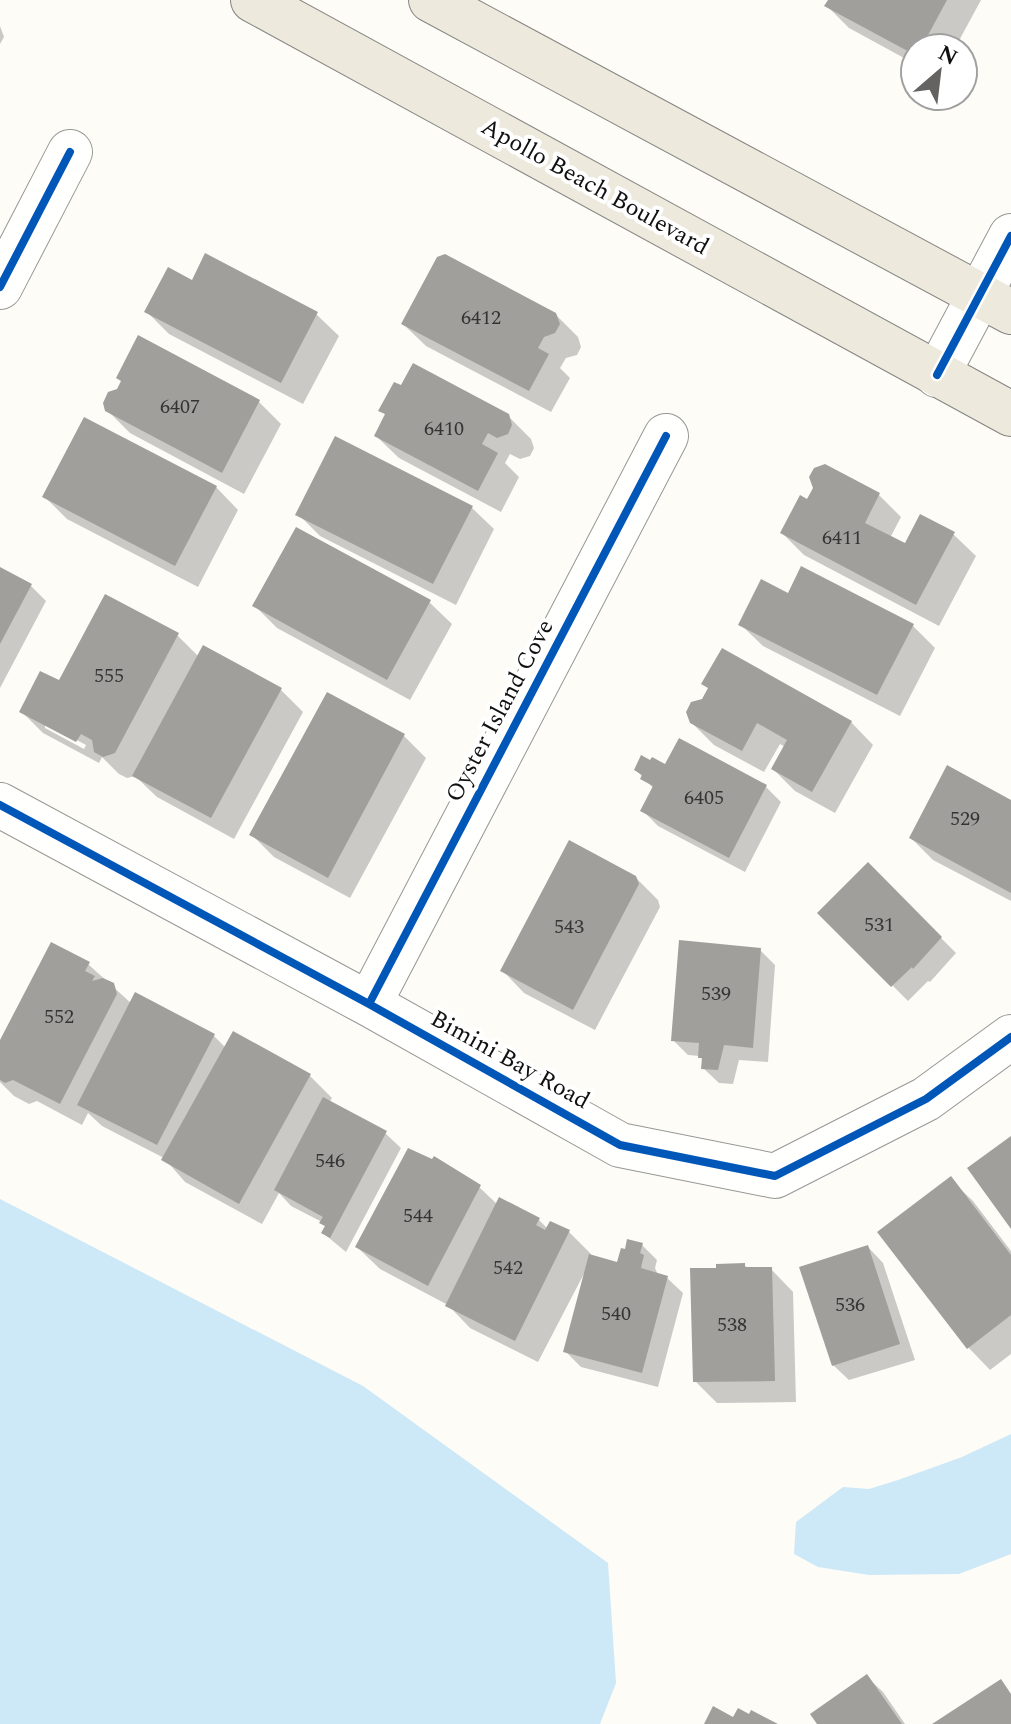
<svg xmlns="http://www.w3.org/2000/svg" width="1011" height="1724" viewBox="0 0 1011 1724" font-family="Spectral,serif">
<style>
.water{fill:#cde8f7}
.shadow{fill:#0003;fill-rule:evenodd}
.building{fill:#a19f9c}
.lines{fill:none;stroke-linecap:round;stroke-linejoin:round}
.minor-casing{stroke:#979795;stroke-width:46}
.major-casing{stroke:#858482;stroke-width:46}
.minor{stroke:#fffffe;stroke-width:44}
.major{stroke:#ede9dc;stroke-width:44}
.cycleway-casing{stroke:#fff;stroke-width:13}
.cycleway{stroke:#0057b8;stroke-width:8}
.labels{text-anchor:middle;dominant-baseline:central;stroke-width:8;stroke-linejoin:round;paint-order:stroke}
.number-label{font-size:20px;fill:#353434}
.street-label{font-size:24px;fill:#111;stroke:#fff}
</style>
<rect width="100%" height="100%" fill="#fdfcf7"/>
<!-- water -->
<path class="water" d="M0 1199 363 1386 608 1563 616 1683 600 1724H0Z
M1011 1434V1554L959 1574 869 1575 818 1567 794 1554 796 1522 843 1487 869 1489 898 1480 962 1457Z"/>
<!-- shadow -->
<path class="shadow" d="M830 0H981L955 48H915V64L849 28 827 6Z
M0 26 4 37 0 44Z
M147 312 316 314 339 336 303 404 169 334Z
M555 314 578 337 581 347 577 355 566 358 560 368 570 378 551 412 426 346 403 324Z
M139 338 259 402 281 424 244 494 130 433 107 410 118 391Z
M381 410 508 416 531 439 534 448 530 456 520 459 510 454 505 463 519 477 501 512 399 458 376 436 387 416Z
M216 487 238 510 198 587 67 519 45 497Z
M879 495 901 517 890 538 906 546 953 534 976 556 939 626 804 555 782 533Z
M471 507 494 529 456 605 320 536 298 514Z
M0 569 30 585 46 601 0 688Z
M788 595 913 626 935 648 900 716 763 646 740 624Z
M429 602 452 624 410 700 277 628 255 606Z
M177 635 199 657 281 690 303 712 234 839 157 797 135 776 127 778 119 774 102 757 99 763 43 733 21 711ZM45 723 86 745 84 749 45 728Z
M328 694 404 736 426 758 350 898 274 857 252 835Z
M704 701 851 722 873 745 835 813 795 791 773 769 785 747 780 744 764 772 714 745 691 722Z
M666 766 766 787 781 802 745 872 658 826 642 810 654 789 636 770Z
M1011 802V901L933 860 911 838Z
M868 865 956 953 930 982 928 981 908 1001 820 913Z
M635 877 658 900 660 907 595 1030 524 993 502 970Z
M760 950 775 965 768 1062 739 1060 733 1084 719 1083 703 1068 704 1061 699 1056 688 1055 673 1040Z
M88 964 132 1004 213 1035 226 1048 234 1033 310 1076 332 1098 329 1103 385 1133 401 1148 346 1252 323 1233 326 1227 322 1222 291 1206 279 1193 262 1224 185 1182 164 1158 102 1126 88 1113 82 1125 37 1101 29 1104 14 1096 0 1082V1044Z
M950 1179 973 1201 1011 1251V1354L990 1370 968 1347Z
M479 1187 498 1205 538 1219 548 1229 551 1223 569 1232 591 1254 590 1256 618 1265 642 1245 657 1260 655 1268 658 1275 667 1278 683 1293 658 1387 581 1367 565 1351 588 1266 538 1362 470 1328 448 1305 380 1269 357 1247Z
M868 1247 883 1263 915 1360 849 1380 833 1365Z
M744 1265 749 1269H771L793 1292 796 1402 717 1403 695 1381Z
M867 1677 883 1692 905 1724H819Z"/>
<!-- building -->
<path class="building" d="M828 0H947L921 48H915V55L824 6Z
M205 253 318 312 281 383 144 312 168 267 192 280Z
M445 254 556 313 560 324 555 333 544 337 538 348 549 354 529 391 401 324 437 257Z
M138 335 260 400 222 473 105 411 103 403 108 392 117 389 121 381 116 378Z
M413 363 509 414 512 425 508 434 497 438 488 433 482 444 498 453 478 491 374 436 385 414 378 411 394 382 401 385Z
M84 417 217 486 175 566 42 497Z
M335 436 473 506 433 584 295 515Z
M825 464 880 493 865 523 905 543 920 514 955 532 916 605 780 533 800 495 807 499 813 488 809 477 814 468Z
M296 527 431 600 387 680 252 606Z
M801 566 914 624 877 695 738 625 761 579 788 593Z
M0 567 32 584 0 644Z
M105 594 179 633 115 753 103 757 94 752 92 740 81 734 76 742 19 712 40 671 59 680Z
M203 645 282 688 211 818 132 776Z
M722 648 852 721 812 792 771 769 787 740 757 723 742 751 690 723 686 712 691 702 702 699 708 688 701 684Z
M327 692 405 734 328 878 249 835Z
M679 738 767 785 729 858 640 811 653 786 640 779 642 775 634 770 641 755 650 760 652 757 665 764Z
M947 765 1011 800V893L909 838Z
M569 840 636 876 639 884 573 1010 500 971Z
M868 862 942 937 913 969 912 967 891 987 817 913Z
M679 940 761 948 753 1048 724 1045 718 1070 701 1069 702 1058H698L699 1043 671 1041Z
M51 942 90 962 85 971 95 976 92 981 103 978 114 983 117 994 60 1104 13 1080 5 1083 0 1080V1040Z
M135 992 215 1034 157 1145 77 1105Z
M233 1031 311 1074 239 1204 161 1160Z
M323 1097 387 1131 330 1238 321 1233 325 1226 319 1223 323 1217 274 1190Z
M1011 1136V1229L967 1168Z
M408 1148 432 1159 434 1156 481 1185 428 1286 355 1247Z
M951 1176 1011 1255V1315L967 1349 877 1232Z
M499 1197 540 1218 536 1225 545 1230 550 1221 570 1230 515 1341 445 1306Z
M627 1239 643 1243 640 1253 644 1255 641 1268 668 1276 642 1373 563 1352 589 1254 617 1262 621 1248 625 1249Z
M868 1245 900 1344 832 1366 799 1267Z
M745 1263V1267H772L775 1381 693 1382 690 1268H716V1264Z
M867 1674 902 1724H817L810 1714Z
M1001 1679 1011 1694V1724H932Z
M713 1706 733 1717 738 1708 749 1714 751 1710 778 1724H704Z"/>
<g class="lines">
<!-- minor casing -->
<g class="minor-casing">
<path id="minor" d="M0 287 70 152
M937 375 1011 236
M0 805 369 1004 620 1145 775 1176 926 1099 1011 1037
M369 1004 666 436"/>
</g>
<!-- major casing -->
<g class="major-casing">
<path id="major" d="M253 0 1011 414
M431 0 1011 312"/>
</g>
<!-- minor -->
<use href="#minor" class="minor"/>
<!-- major -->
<use href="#major" class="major"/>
<!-- cycleway casing -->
<g class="cycleway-casing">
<path id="cycleway" d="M0 287 70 152
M937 375 1011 236
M0 805 369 1004 620 1145 775 1176 926 1099 1011 1037
M369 1004 666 436"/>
</g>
<!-- cycleway -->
<use href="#cycleway" class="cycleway"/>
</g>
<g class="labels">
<!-- number labels -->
<g class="number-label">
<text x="481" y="318">6412</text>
<text x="180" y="407">6407</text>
<text x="444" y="429">6410</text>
<text x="842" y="538">6411</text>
<text x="109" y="676">555</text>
<text x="704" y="798">6405</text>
<text x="965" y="819">529</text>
<text x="879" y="925">531</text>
<text x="569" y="927">543</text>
<text x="716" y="994">539</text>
<text x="59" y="1017">552</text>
<text x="330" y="1161">546</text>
<text x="418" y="1216">544</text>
<text x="508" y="1268">542</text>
<text x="850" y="1305">536</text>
<text x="616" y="1314">540</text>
<text x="732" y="1325">538</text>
</g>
<!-- street labels -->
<g class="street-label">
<text transform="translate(595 187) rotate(29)">Apollo Beach Boulevard</text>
<text transform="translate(500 711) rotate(-62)">Oyster Island Cove</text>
<text transform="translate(510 1060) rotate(29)">Bimini Bay Road</text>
</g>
</g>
<!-- north arrow -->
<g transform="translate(939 72) rotate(28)"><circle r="38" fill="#ffffff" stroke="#a0a0a0" stroke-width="2"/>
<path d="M0-6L14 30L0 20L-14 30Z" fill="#646362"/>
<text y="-12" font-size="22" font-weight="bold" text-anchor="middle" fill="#111111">N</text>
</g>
</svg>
